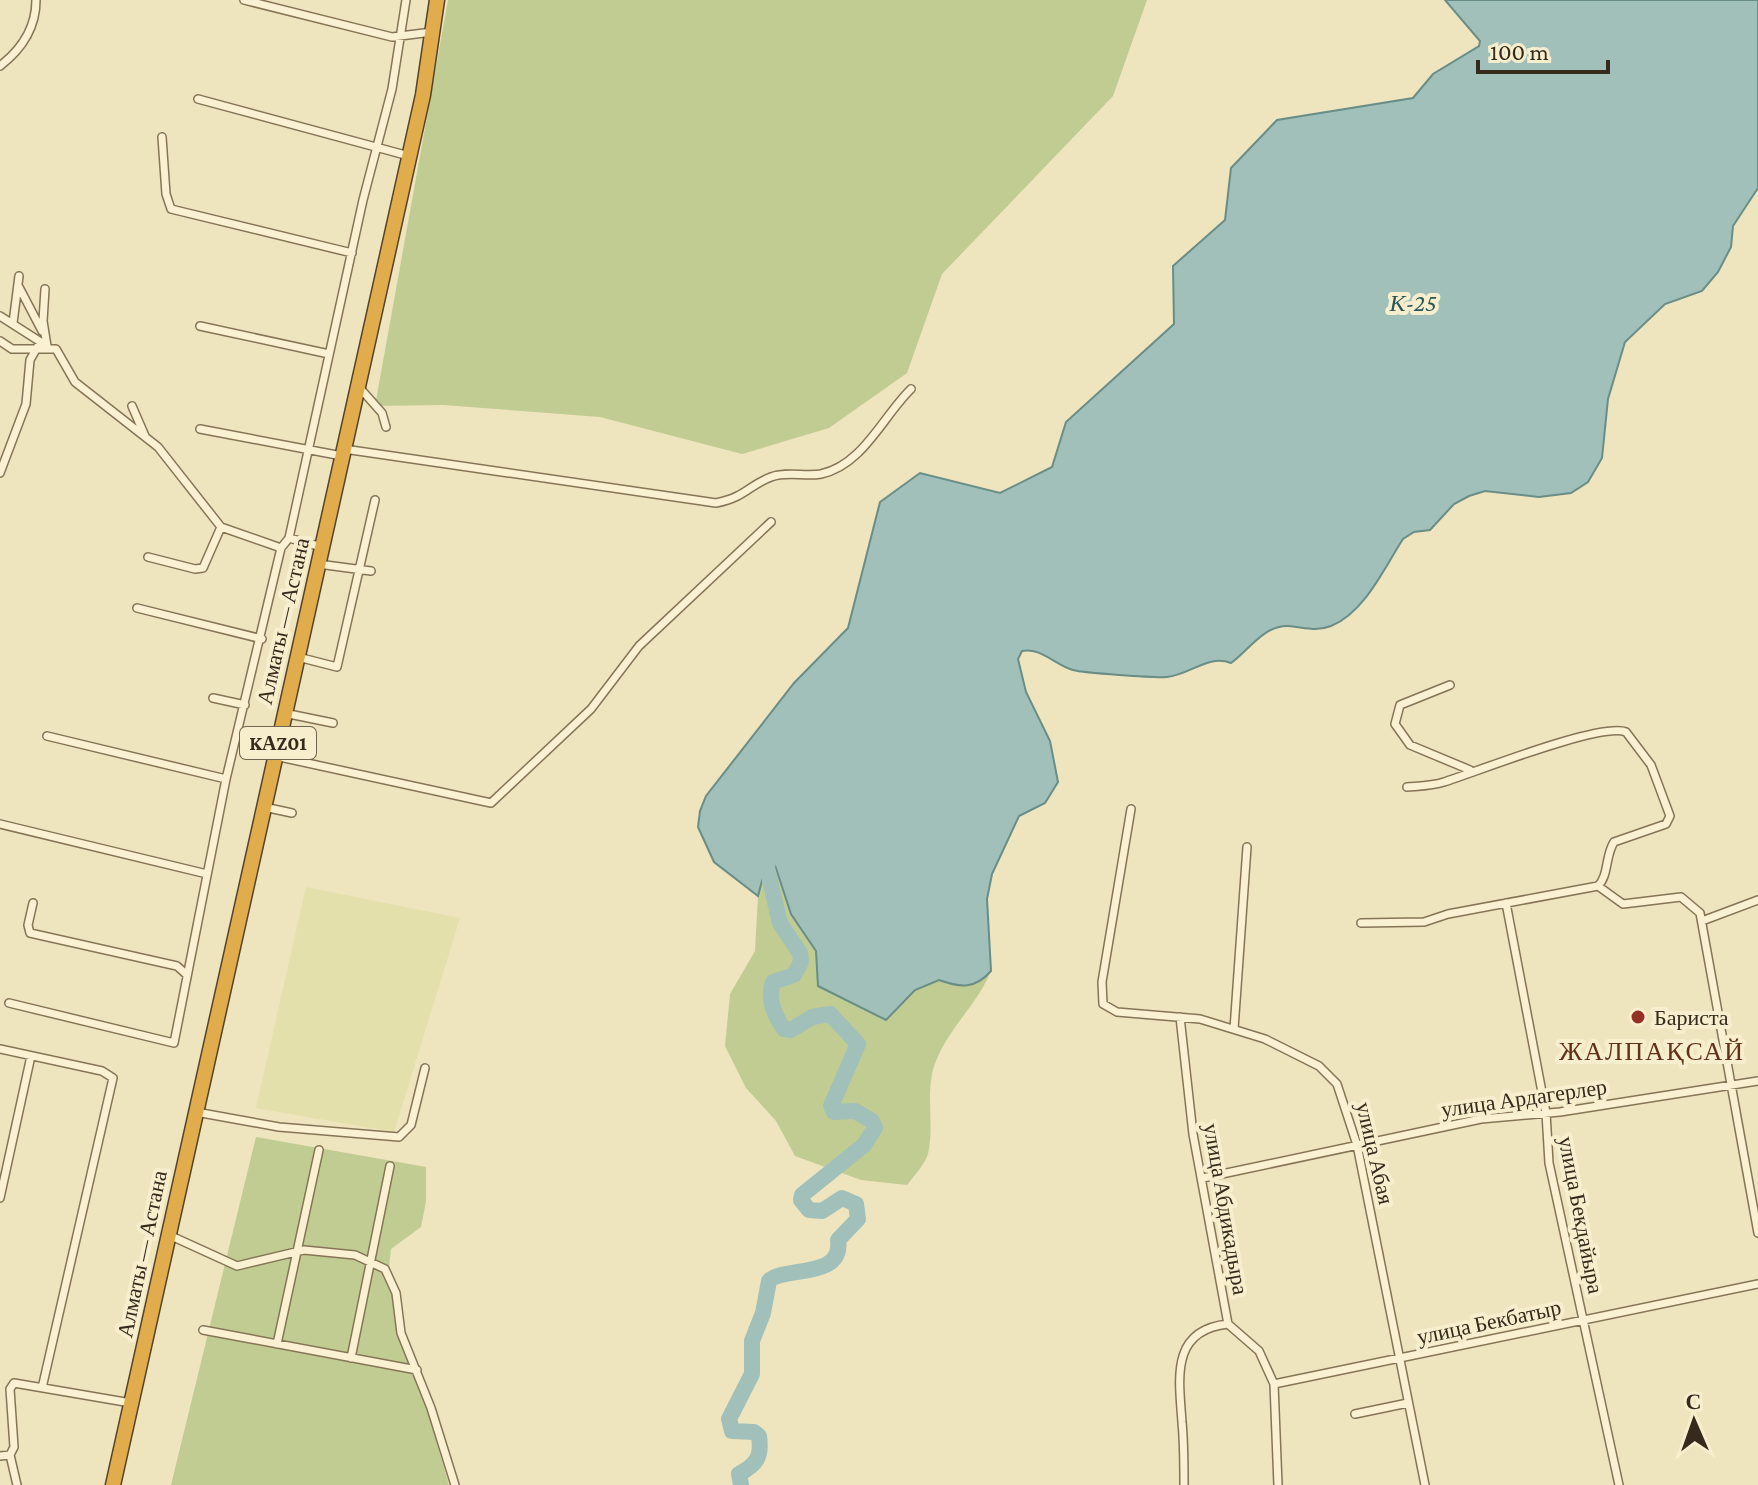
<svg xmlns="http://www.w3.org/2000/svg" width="1758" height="1485" viewBox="0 0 1758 1485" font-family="'Crimson Pro',serif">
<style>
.farmland{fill:#e4e0ab}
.green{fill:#c0cc92}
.water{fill:#a1c0b9;stroke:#698d87;stroke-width:2}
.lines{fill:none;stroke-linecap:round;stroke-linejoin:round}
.river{stroke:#a1c0b9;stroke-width:16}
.street-casing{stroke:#867456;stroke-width:10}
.highway-casing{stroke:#54422b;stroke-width:17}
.street{stroke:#f9f1d1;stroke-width:7}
.highway{stroke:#e1ac4b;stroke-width:14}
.poi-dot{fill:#962f25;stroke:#f6eecd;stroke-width:3}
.labels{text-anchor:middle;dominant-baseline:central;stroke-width:8;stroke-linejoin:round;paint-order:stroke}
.shield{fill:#f6eecd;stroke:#6f6550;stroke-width:2}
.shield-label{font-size:20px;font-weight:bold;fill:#352a1b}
.street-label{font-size:22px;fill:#352a1b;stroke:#f6eecd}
.poi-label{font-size:22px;fill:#352a1b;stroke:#f6eecd;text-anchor:start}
.water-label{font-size:24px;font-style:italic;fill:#2a5556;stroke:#f6eecd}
.quarter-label{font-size:26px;letter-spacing:2px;fill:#63301a;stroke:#f6eecd}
</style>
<rect width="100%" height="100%" fill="#eee4be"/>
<!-- farmland -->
<path class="farmland" d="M306 887 460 918 394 1132 256 1108Z"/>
<!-- green -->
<path class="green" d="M448 0H1147L1113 96 942 274 907 373 829 428 742 454 600 417 443 405 375 406Z
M769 848 791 914 816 951 851 1001 886 1020 915 990 939 980C961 988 975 989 991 971 977 1005 950 1026 936 1061 924 1090 935 1124 928 1154 925 1164 914 1176 907 1185L861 1180 795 1156 776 1121 746 1088 725 1046 730 994 755 951 758 896Z
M256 1137 426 1167V1201L421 1227 391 1249 388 1276 449 1485H171Z"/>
<!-- water -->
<path class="water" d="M1445 0H1758V188L1733 226 1731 247 1718 272 1702 291 1665 304 1625 342 1608 399 1602 458 1588 482 1571 493 1539 497 1485 491 1469 496 1454 504 1430 530 1414 532 1403 539C1384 568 1365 612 1331 626 1316 632 1303 627 1288 626 1264 625 1248 651 1231 663 1208 654 1190 675 1167 677 1154 678 1084 673 1073 670 1055 665 1041 647 1022 651L1018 659 1026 692 1050 741 1058 782 1045 803 1019 816 992 874 987 899 991 971C975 989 961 988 939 980L915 990 886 1020 818 986 816 951 791 914 770 850 758 896 714 862 698 827 700 811 706 796 794 683 848 628 880 502 920 473 1000 493 1052 467 1066 422 1174 324 1173 266 1225 220 1231 168 1277 120 1413 98 1433 74 1479 46 1480 41Z"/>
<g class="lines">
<!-- river -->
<path class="river" d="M741 1485 739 1474C757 1464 762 1457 759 1436L754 1432 732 1431 729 1419 752 1374V1341L763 1313 769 1281C782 1266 844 1280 838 1240L858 1219 856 1204 842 1198 822 1211 809 1210 801 1200 802 1195 864 1145 875 1128 872 1121 855 1111 834 1112 831 1106 858 1044 830 1014 812 1017 791 1030 784 1029C774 1015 767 999 773 982L794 975 801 962 800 953 780 923 767 868 774 827"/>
<!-- street casing -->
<g class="street-casing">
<path id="street" d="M244 0 392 37 432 32
M0 66C22 49 36 28 36 0
M198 99 409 156
M162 137 166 194 171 209 352 253
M19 287 42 331
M45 289 43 321 47 346
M0 316 47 346
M13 323 19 276
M200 326 329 354
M0 341 12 349H56L75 382 158 447 221 527 281 548
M359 387 382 413 386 427
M132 406 145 436
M200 429 342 456
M344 449 716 503C746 497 749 485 771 477 787 471 805 477 821 474 863 465 883 416 911 389
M0 473 26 404 30 360 38 346
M289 538 322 547
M148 557 195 569 203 568 221 527
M318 564 371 571
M137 608 262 639
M298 657 337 667 375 500
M1450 685 1400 705 1395 724 1410 745 1470 770
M213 698 245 705
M284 713 333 723
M47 736 226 779
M275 756 491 803 591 709 639 646 771 522
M1407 787C1419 786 1432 786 1444 782 1476 772 1601 722 1626 732L1651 765 1670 816 1666 824 1614 842C1605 856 1609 875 1598 886
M264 807 292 813
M1131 809 1102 982 1103 1004 1117 1012 1200 1019 1265 1039 1319 1066 1337 1084 1357 1145 1425 1485
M0 824 207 874
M1598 886 1623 904 1681 897 1700 913 1758 1233
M33 903 28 925 30 933 177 966 187 975
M1506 903 1546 1113 1549 1163 1619 1485
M1702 921 1758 900
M1361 923 1424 922 1448 914 1598 886
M9 1003 174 1043 226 779 281 548 289 538 363 200 392 89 406 0
M1180 1017 1193 1134 1228 1324 1259 1351 1274 1384 1278 1485
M1234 1029 1247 847
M0 1049 102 1071 113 1078 42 1388
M196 1112 279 1127 399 1137 411 1125 425 1068
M1203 1178 1481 1119 1560 1112 1758 1081
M0 1198 31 1056
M169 1235 237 1266 304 1250 355 1255 385 1269 396 1293 401 1333 431 1408 455 1485
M203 1330 417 1370
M277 1344 319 1150
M351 1358 390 1166
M1274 1384 1758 1284
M1355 1414 1408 1403
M10 1455 17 1485
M0 1456 10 1455 14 1447 10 1389 14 1383 131 1403
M1184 1485C1184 1464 1184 1443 1182 1422 1179 1379 1170 1330 1228 1324"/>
</g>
<!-- highway casing -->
<g class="highway-casing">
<path id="highway" d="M113 1485 423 95 437 0"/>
</g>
<!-- street -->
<use href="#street" class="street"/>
<!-- highway -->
<use href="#highway" class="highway"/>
</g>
<!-- markers -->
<circle class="poi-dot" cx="1638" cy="1017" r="8"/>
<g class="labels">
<!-- shield labels -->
<rect class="shield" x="240" y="727" width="76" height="32" rx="6"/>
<g class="shield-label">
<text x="278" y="743">KАZ01</text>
</g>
<!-- street labels -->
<g class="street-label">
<text transform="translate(283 621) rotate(-77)">Алматы — Астана</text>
<text transform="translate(1524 1098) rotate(-8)">улица Ардагерлер</text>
<text transform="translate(1375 1153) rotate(77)">улица Абая</text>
<text transform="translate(1226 1209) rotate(80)">улица Абдикадыра</text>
<text transform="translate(1581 1215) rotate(79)">улица Бекдайыра</text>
<text transform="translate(142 1254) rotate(-78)">Алматы — Астана</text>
<text transform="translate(1489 1322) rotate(-12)">улица Бекбатыр</text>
</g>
<!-- poi labels -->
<g class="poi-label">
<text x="1654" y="1017">Бариста</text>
</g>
<!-- water labels -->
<g class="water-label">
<text x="1413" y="302">К-25</text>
</g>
<!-- quarter labels -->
<g class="quarter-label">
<text x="1652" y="1051">ЖАЛПАҚСАЙ</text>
</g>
</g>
<!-- north arrow -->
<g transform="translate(1694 1421) rotate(358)" stroke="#f6eecd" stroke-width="6" paint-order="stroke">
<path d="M0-6L14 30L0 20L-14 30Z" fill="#352a1b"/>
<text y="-12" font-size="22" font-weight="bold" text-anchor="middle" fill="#352a1b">С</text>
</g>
<!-- scale -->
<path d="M1478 60v12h130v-12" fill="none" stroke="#352a1b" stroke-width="4"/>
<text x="1490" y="60" font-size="24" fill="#352a1b" stroke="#f6eecd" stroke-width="6" paint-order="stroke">100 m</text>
</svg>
